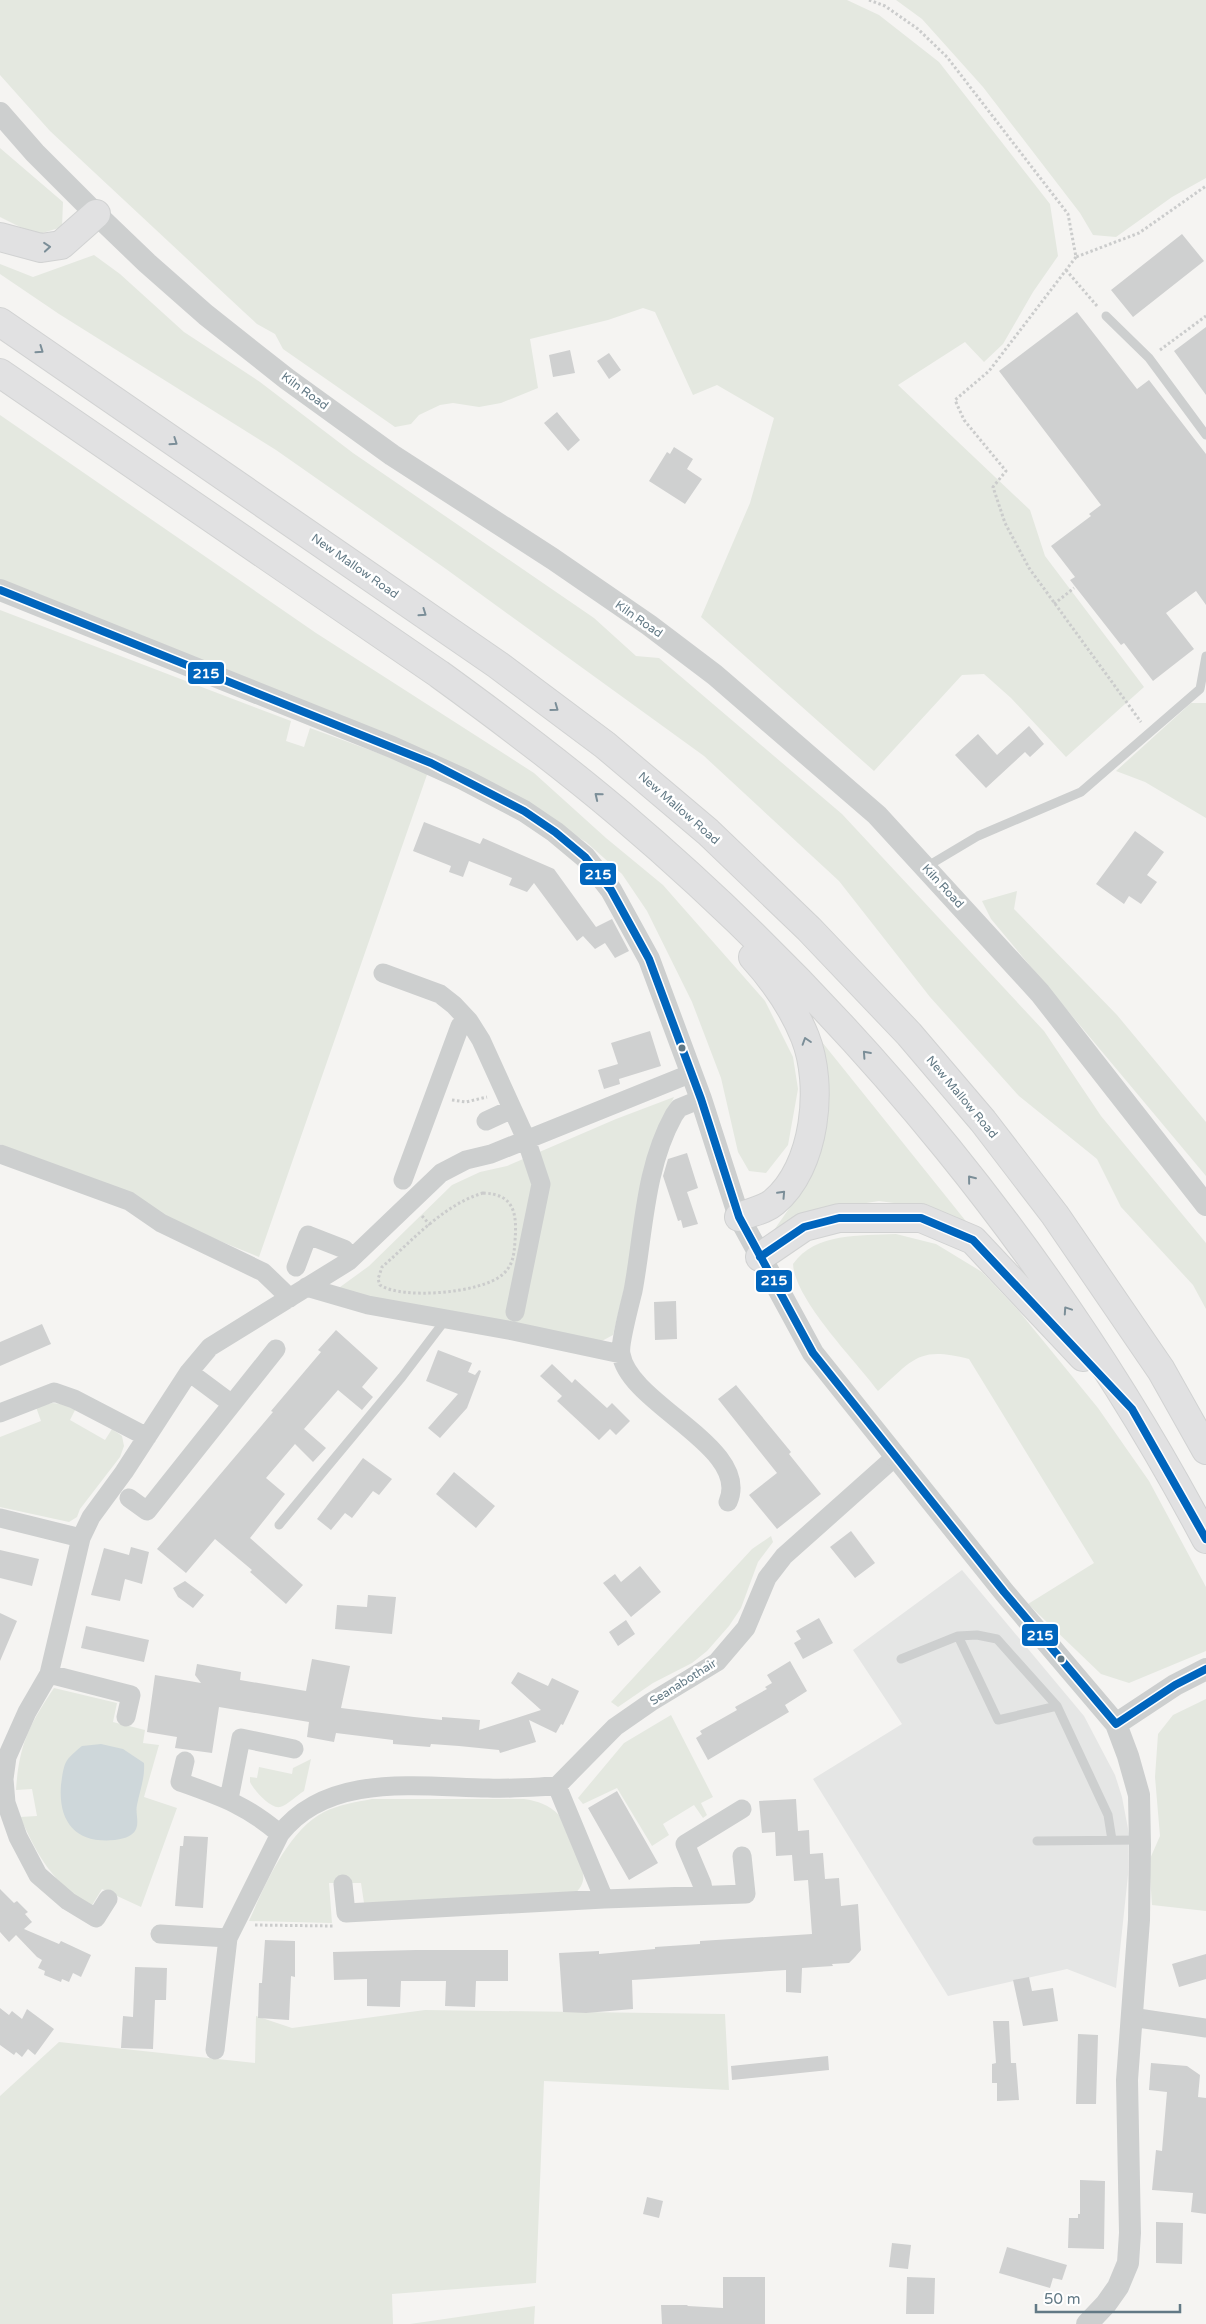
<svg xmlns="http://www.w3.org/2000/svg" width="1206" height="2324" viewBox="0 0 1206 2324" font-family="'Varela Round',sans-serif">
<style>
.built{fill:#e5e6e5}
.green{fill:#e4e8e0}
.water{fill:#ced7da}
.building{fill:#cfd0d0}
.lines{fill:none;stroke-linecap:round;stroke-linejoin:round}
.trunk-casing{stroke:#d1d2d2;stroke-width:30}
.path{stroke:#cbcccc;stroke-width:3;stroke-dasharray:2.5 2.5;stroke-linecap:butt}
.service{stroke:#cdcfcf;stroke-width:9}
.minor{stroke:#cdcfcf;stroke-width:19}
.tertiary{stroke:#cdcfcf;stroke-width:22}
.trunk{stroke:#e1e1e2;stroke-width:28}
.bus-1-casing{stroke:#fff;stroke-width:11}
.bus-1{stroke:#0065bd;stroke-width:8}
.oneway{stroke:#7b8e98}
.bus-dot{fill:#627985;stroke:#fff;stroke-width:2}
.labels{text-anchor:middle;dominant-baseline:central;stroke-width:5;stroke-linejoin:round;paint-order:stroke}
.street-label{font-size:12px;fill:#627985;stroke:#fff}
.line-badge{stroke:#fff;stroke-width:2}
.badge-label{font-size:14px;text-anchor:middle;font-weight:bold;fill:#fff}
</style>
<rect width="100%" height="100%" fill="#f5f4f2"/>
<!-- built -->
<path class="built" d="M962 1570 1084 1716 1115 1775 1122 1797 1129 1834 1128 1875 1116 1988 1067 1969 948 1996 813 1779 902 1724 853 1650Z"/>
<!-- green -->
<path class="green" d="M0 0H847L879 15 939 62 1050 204 1058 256 1033 292 1003 344 984 362 965 342 898 385 1030 510 1045 556 1144 687 1066 757 1011 698 984 674 962 675 874 771 701 617 750 503 774 418 717 385 693 395 655 312 643 308 608 320 530 339 538 388 501 403 479 407 453 403 440 405 419 415 411 424 395 427 283 349 275 334 257 324 244 312 50 131 0 75Z
M896 0H1206V178L1172 197 1116 237 1093 235 1080 213 983 87 922 19Z
M0 148 63 202 62 227 36 235 0 217Z
M94 255 120 274 184 332 260 382 353 453 594 618 636 656 659 658 842 814 1044 1031 1101 1116 1206 1243V1309L1193 1285 1121 1207 1097 1159 1019 1096 930 997 839 881 704 756 446 569 276 450 59 314 0 274V264L33 277Z
M0 415 316 633 534 773 606 838 663 885 765 1001 793 1057 798 1089 788 1145 766 1173 749 1171 738 1152 721 1078 692 1002 647 911 622 874 586 842 517 801 0 590Z
M0 610 291 721 286 741 304 747 310 728 386 756 429 769 259 1257C171 1222 87 1180 0 1144Z
M1191 703H1206V818L1145 782 1116 771Z
M1017 891 1014 909 1117 1015 1206 1122V1176L991 919 982 901Z
M822 1042 977 1235 916 1206 879 1201 816 1211 772 1233C804 1189 830 1148 829 1092 828 1076 824 1058 822 1042Z
M674 1097 667 1111 613 1335 600 1342 336 1290 369 1266 452 1185 480 1172 507 1166 616 1119Z
M896 1234 936 1244 982 1272 1018 1310 1098 1408 1149 1481 1206 1587V1651L1129 1683 1101 1674 1028 1604 1094 1563 969 1359C918 1346 914 1359 878 1391 855 1360 795 1300 793 1264 816 1232 860 1236 896 1234Z
M52 1403 63 1404 76 1408 70 1420 105 1440 112 1429 122 1436 124 1446 120 1457 80 1509 77 1517 69 1522 0 1507V1437L41 1421 36 1407Z
M771 1536 773 1542 758 1562 741 1608 729 1626 707 1651 692 1663 653 1683 618 1707 611 1702 752 1549Z
M54 1688 117 1703 113 1722 145 1730 143 1743 159 1745 144 1797 177 1808 141 1907 102 1889 91 1907C51 1880 40 1860 20 1817L37 1816 32 1789 16 1790C19 1745 29 1725 54 1688Z
M1206 1699V1911L1152 1905 1149 1861 1160 1836 1155 1777 1158 1734 1173 1715Z
M671 1715 713 1797 701 1803 707 1815 703 1818 694 1805 663 1824 669 1835 652 1846 617 1788 583 1804 578 1798 624 1743Z
M311 1759 304 1791C297 1795 288 1805 280 1807 270 1809 254 1790 250 1782V1777L257 1778 259 1767 292 1774 293 1768Z
M372 1799H524C538 1801 549 1805 559 1815L582 1869C585 1879 583 1885 576 1893L364 1903 361 1883H329L332 1923 249 1921C264 1887 288 1830 324 1812 338 1805 356 1802 372 1799Z
M425 2010 725 2014 729 2090 544 2081 536 2283 392 2294 393 2324H0V2096L59 2042 255 2063 256 2016 292 2028Z
M535 2306 534 2324H410Z"/>
<!-- water -->
<path class="water" d="M101 1744 123 1749 144 1763C145 1778 140 1790 137 1805 135 1813 140 1823 135 1831 131 1837 122 1839 115 1840 76 1844 58 1822 61 1785 62 1778 63 1765 68 1759 72 1754 77 1750 82 1746Z"/>
<!-- building -->
<path class="building" d="M1182 234 1204 261 1133 317 1111 290Z
M1077 312 1137 389 1149 380 1206 454V605L1196 591 1166 613 1194 649 1153 681 1124 643 1121 645 1070 580 1075 577 1051 546 1091 516 1089 514 1101 505 999 371Z
M1206 327V395L1174 351Z
M570 350 575 373 553 377 549 355Z
M609 353 621 370 609 379 597 361Z
M557 412 580 440 568 451 544 423Z
M674 447 693 459 687 469 702 479 685 504 649 481 667 452 670 454Z
M1029 726 1044 744 1030 757 1025 752 986 788 955 755 978 734 997 755Z
M424 822 480 844 483 838 554 869 596 927 612 919 629 951 615 958 605 943 595 949 583 936 577 941 534 883 527 892 509 885 512 878 469 861 463 877 449 872 451 866 413 851Z
M1135 831 1164 852 1147 875 1157 882 1141 904 1129 896 1124 904 1096 884Z
M650 1031 661 1066 619 1079 620 1084 604 1089 598 1070 618 1064 611 1043Z
M687 1153 698 1188 687 1192 698 1224 683 1228 681 1220 678 1221 663 1176 668 1159Z
M676 1301 677 1339 655 1340 654 1302Z
M42 1324 51 1344 0 1366V1342Z
M336 1330 378 1368 362 1387 373 1397 362 1410 338 1390 304 1429 326 1448 313 1462 295 1444 266 1478 285 1494 250 1538 303 1585 286 1604 250 1572 252 1570 215 1539 186 1573 157 1549 273 1412 271 1411 321 1352 318 1350Z
M438 1350 472 1363 468 1372 475 1375 479 1370 481 1371 467 1408 440 1438 428 1428 458 1394 426 1381Z
M552 1364 572 1383 575 1379 607 1408 612 1403 630 1421 616 1435 610 1429 599 1440 557 1401 562 1396 540 1376Z
M736 1385 791 1452 789 1454 821 1494 777 1529 749 1495 777 1473 718 1399Z
M363 1458 392 1479 379 1495 373 1491 352 1518 345 1513 331 1530 317 1519Z
M454 1472 495 1506 476 1528 436 1494Z
M851 1531 875 1563 855 1578 830 1547Z
M131 1547 149 1552 142 1584 125 1579 120 1601 91 1595 104 1548 129 1555Z
M0 1550 39 1559 32 1586 0 1578Z
M640 1566 661 1592 631 1617 603 1583 615 1574 621 1582Z
M185 1581 204 1595 193 1608 178 1597 173 1588Z
M368 1595 396 1597 392 1634 335 1629 337 1605 367 1607Z
M0 1613 17 1621 0 1661Z
M819 1618 833 1643 803 1659 794 1643 801 1639 796 1631Z
M626 1620 635 1634 618 1646 609 1632Z
M86 1626 149 1640 144 1662 81 1648Z
M312 1659 350 1666 341 1708 414 1717 442 1720V1717L480 1720 479 1730 541 1710 511 1683 518 1672 548 1686 552 1678 579 1691 563 1725 561 1724 556 1733 529 1720 536 1742 500 1753 499 1750 459 1746 431 1744 430 1747 393 1744V1740L336 1733 334 1742 307 1737 309 1722 219 1707 212 1753 175 1748 177 1737 147 1732 155 1675 201 1683 195 1675 197 1664 241 1672 240 1680 306 1691Z
M790 1661 807 1691 785 1705 789 1712 708 1760 696 1738 702 1734 700 1731 737 1710 735 1707 767 1689 765 1687 772 1683 767 1675Z
M617 1791 658 1863 629 1880 588 1808Z
M796 1799 798 1831 809 1830 810 1854 823 1853 825 1879 839 1878 841 1906 858 1904 861 1950 855 1957 849 1963 832 1964 833 1966 802 1968 801 1993 786 1992V1970L632 1980 633 2009 586 2013 563 2012 559 1953 599 1951V1954L655 1949V1947L700 1944V1941L812 1934 808 1880 794 1881 792 1855 776 1856 775 1832 762 1833 759 1801Z
M184 1836 208 1837 203 1908 175 1906 180 1846H183Z
M0 1889 14 1903 17 1901 28 1912 25 1914 32 1922 24 1929 59 1944 61 1941 91 1955 81 1977 73 1973 69 1982 62 1979 61 1982 44 1975 45 1971 38 1968 42 1960 37 1957 16 1935 9 1942 0 1932Z
M265 1940 295 1941V1977L291 1976 289 2020 258 2018 259 1983H262Z
M416 1950H508V1981H476L475 2007 445 2006 446 1981H401L400 2007 367 2006V1979L334 1980 333 1952Z
M1206 1954V1979L1179 1987 1172 1964Z
M135 1967 167 1968 166 2000H155L153 2049 121 2048 123 2016 133 2017Z
M1029 1977 1032 1991 1053 1988 1058 2021 1023 2026 1013 1980Z
M0 2008 9 2015 12 2011 22 2019 27 2009 54 2029 35 2055 28 2049 22 2057 16 2052 14 2055 0 2045Z
M993 2021H1009L1011 2063H1016L1019 2100 997 2101V2083H992V2064L996 2063Z
M1078 2034 1098 2035 1096 2104H1076Z
M828 2056 829 2070 732 2080 731 2066Z
M1151 2063 1187 2066 1200 2075 1198 2097 1206 2098V2214L1191 2212 1193 2193 1152 2190 1156 2150 1162 2151 1167 2092 1149 2090Z
M1080 2180 1105 2181 1104 2249 1068 2248 1069 2218H1078V2214H1080Z
M647 2197 663 2201 659 2218 643 2214Z
M1156 2222 1183 2223 1182 2264 1156 2263Z
M892 2243 911 2245 908 2269 889 2267Z
M1007 2247 1067 2265 1062 2280 1053 2278 1050 2288 999 2273Z
M723 2277H765V2324H662L661 2305H687L688 2306 723 2308Z
M907 2277 935 2278 934 2314H906Z"/>
<g class="lines">
<!-- trunk casing -->
<g class="trunk-casing">
<path id="trunk" d="M0 237 41 248 61 245 96 214
M0 322 498 665 605 745 708 832 809 929 909 1034 983 1121 1055 1215 1161 1370 1206 1450
M0 373 439 674C501 719 562 765 620 814 858 1016 1060 1263 1206 1539
M739 1217C751 1212 765 1210 774 1202 816 1167 824 1085 805 1037 793 1007 774 980 753 957
M760 1257 804 1227 839 1218H921L973 1240 1083 1357"/>
</g>
<!-- path -->
<path class="path" d="M869 0 885 6 918 29 947 57 1068 214 1076 257 1139 233 1206 186
M1076 257 989 371 955 400 964 420 1006 471 993 487 1005 523 1029 568 1141 722
M1066 270 1097 306
M1160 350 1206 316
M1054 604 1074 588
M452 1100 466 1102 487 1097
M483 1193C515 1194 517 1214 515 1241 514 1255 513 1266 502 1275 481 1293 402 1300 380 1285L378 1279 382 1267C413 1240 443 1205 483 1193Z
M422 1216 430 1225
M255 1925 334 1926"/>
<!-- service -->
<path class="service" d="M1106 316 1149 358 1206 435
M926 867 978 836 1081 792 1200 689 1206 656
M279 1525 402 1377 446 1319
M958 1636 998 1720 1057 1706
M901 1659 958 1636 977 1635 997 1639 1057 1706 1108 1815 1112 1840
M1037 1841 1140 1840"/>
<!-- minor -->
<path class="minor" d="M383 973 440 994 454 1005 469 1021 481 1040 526 1139 541 1184 515 1312
M701 1099 679 1108 674 1115C644 1169 644 1232 633 1291 630 1303 619 1345 621 1354 629 1405 752 1447 728 1502
M486 1121 512 1109
M0 1154 129 1201 161 1223 263 1272 290 1298
M403 1180 460 1026 469 1021
M296 1267 308 1235 344 1249 352 1258
M306 1287 368 1305 513 1331 621 1354
M189 1372 232 1404
M0 1413 54 1392 74 1399 147 1437
M129 1498 147 1511 276 1349
M0 1518 81 1538
M49 1674 131 1695 126 1717
M185 1761 180 1782C222 1797 246 1805 280 1834
M557 1786 615 1727 651 1702 717 1662 746 1628 767 1578 784 1556 895 1457
M557 1786 604 1899
M229 1799 241 1738 294 1749
M343 1884 346 1913 604 1899 746 1894 742 1856
M704 1895 702 1884 685 1844 742 1809
M108 1899 96 1918 68 1901 38 1875 18 1837 6 1803 4 1779 7 1757 27 1712 49 1674 81 1538 91 1517 124 1472 189 1372 210 1347 349 1261 441 1173 466 1160 491 1154 692 1073
M160 1934 228 1938
M1131 2017 1206 2028
M215 2050 228 1938 280 1834C328 1772 419 1787 488 1788 511 1789 534 1787 557 1786"/>
<!-- tertiary -->
<path class="tertiary" d="M0 113 35 153 96 214 147 263 206 315 287 379 392 455 553 559 649 625 715 675 877 815 1040 993 1206 1205
M0 590 392 747 463 779 524 811 555 832 585 857 611 890 649 959 701 1099 739 1217 813 1353 1004 1592 1116 1724 1128 1756 1139 1795 1140 1845 1139 1920 1127 2080 1130 2233 1128 2263 1118 2287 1106 2304 1087 2324
M1116 1724 1175 1685 1206 1669"/>
<!-- trunk -->
<use href="#trunk" class="trunk"/>
<!-- bus-1 casing -->
<g class="bus-1-casing">
<path id="bus-1" d="M0 590 431 763 524 811 555 832 585 857 611 890 649 959 701 1099 739 1217 813 1353 1004 1592 1116 1724 1175 1685 1206 1669
M760 1257 804 1227 839 1218H921L973 1240 1132 1409 1206 1539"/>
</g>
<!-- bus-1 -->
<use href="#bus-1" class="bus-1"/>
</g>
<!-- one-way arrows -->
<defs><path id="oneway-chevron" d="M-2-3.5L2.5 0L-2 3.5" fill="none" stroke-width="1.6" stroke-linecap="round" stroke-linejoin="round" transform="scale(1.25)"/></defs>
<g class="oneway">
<use href="#oneway-chevron" transform="translate(47 247) rotate(-5)"/>
<use href="#oneway-chevron" transform="translate(40 350) rotate(35)"/>
<use href="#oneway-chevron" transform="translate(174 442) rotate(34)"/>
<use href="#oneway-chevron" transform="translate(423 613) rotate(35)"/>
<use href="#oneway-chevron" transform="translate(555 708) rotate(36)"/>
<use href="#oneway-chevron" transform="translate(598 796) rotate(-141)"/>
<use href="#oneway-chevron" transform="translate(806 1041) rotate(-108)"/>
<use href="#oneway-chevron" transform="translate(866 1054) rotate(-132)"/>
<use href="#oneway-chevron" transform="translate(971 1179) rotate(-129)"/>
<use href="#oneway-chevron" transform="translate(782 1194) rotate(-47)"/>
<use href="#oneway-chevron" transform="translate(1067 1310) rotate(-124)"/>
</g>
<!-- markers -->
<g class="bus-dot">
<circle cx="682" cy="1048" r="4.5"/>
<circle cx="1061" cy="1659" r="4.5"/>
</g>
<g class="labels">
<!-- street labels -->
<g class="street-label">
<text transform="translate(305 391) rotate(36)">Kiln Road</text>
<text transform="translate(355 566) rotate(35)">New Mallow Road</text>
<text transform="translate(639 619) rotate(35)">Kiln Road</text>
<text transform="translate(679 808) rotate(41)">New Mallow Road</text>
<text transform="translate(943 886) rotate(47)">Kiln Road</text>
<text transform="translate(962 1097) rotate(50)">New Mallow Road</text>
<text transform="translate(683 1682) rotate(-32)">Seanabothair</text>
</g>
</g>
<g class="line-badge">
<rect x="187" y="661" width="38" height="24" rx="5" fill="#0065bd"/>
<rect x="579" y="862" width="38" height="24" rx="5" fill="#0065bd"/>
<rect x="755" y="1269" width="38" height="24" rx="5" fill="#0065bd"/>
<rect x="1021" y="1623" width="38" height="24" rx="5" fill="#0065bd"/>
</g>
<g class="badge-label">
<text x="206" y="678">215</text>
<text x="598" y="879">215</text>
<text x="774" y="1285">215</text>
<text x="1040" y="1640">215</text>
</g>
<!-- scale -->
<path d="M1036 2304v8h144v-8" fill="none" stroke="#627985" stroke-width="2.5"/>
<text x="1044" y="2304" font-size="15" fill="#627985" stroke="#ffffff" stroke-width="4" paint-order="stroke">50 m</text>
</svg>
